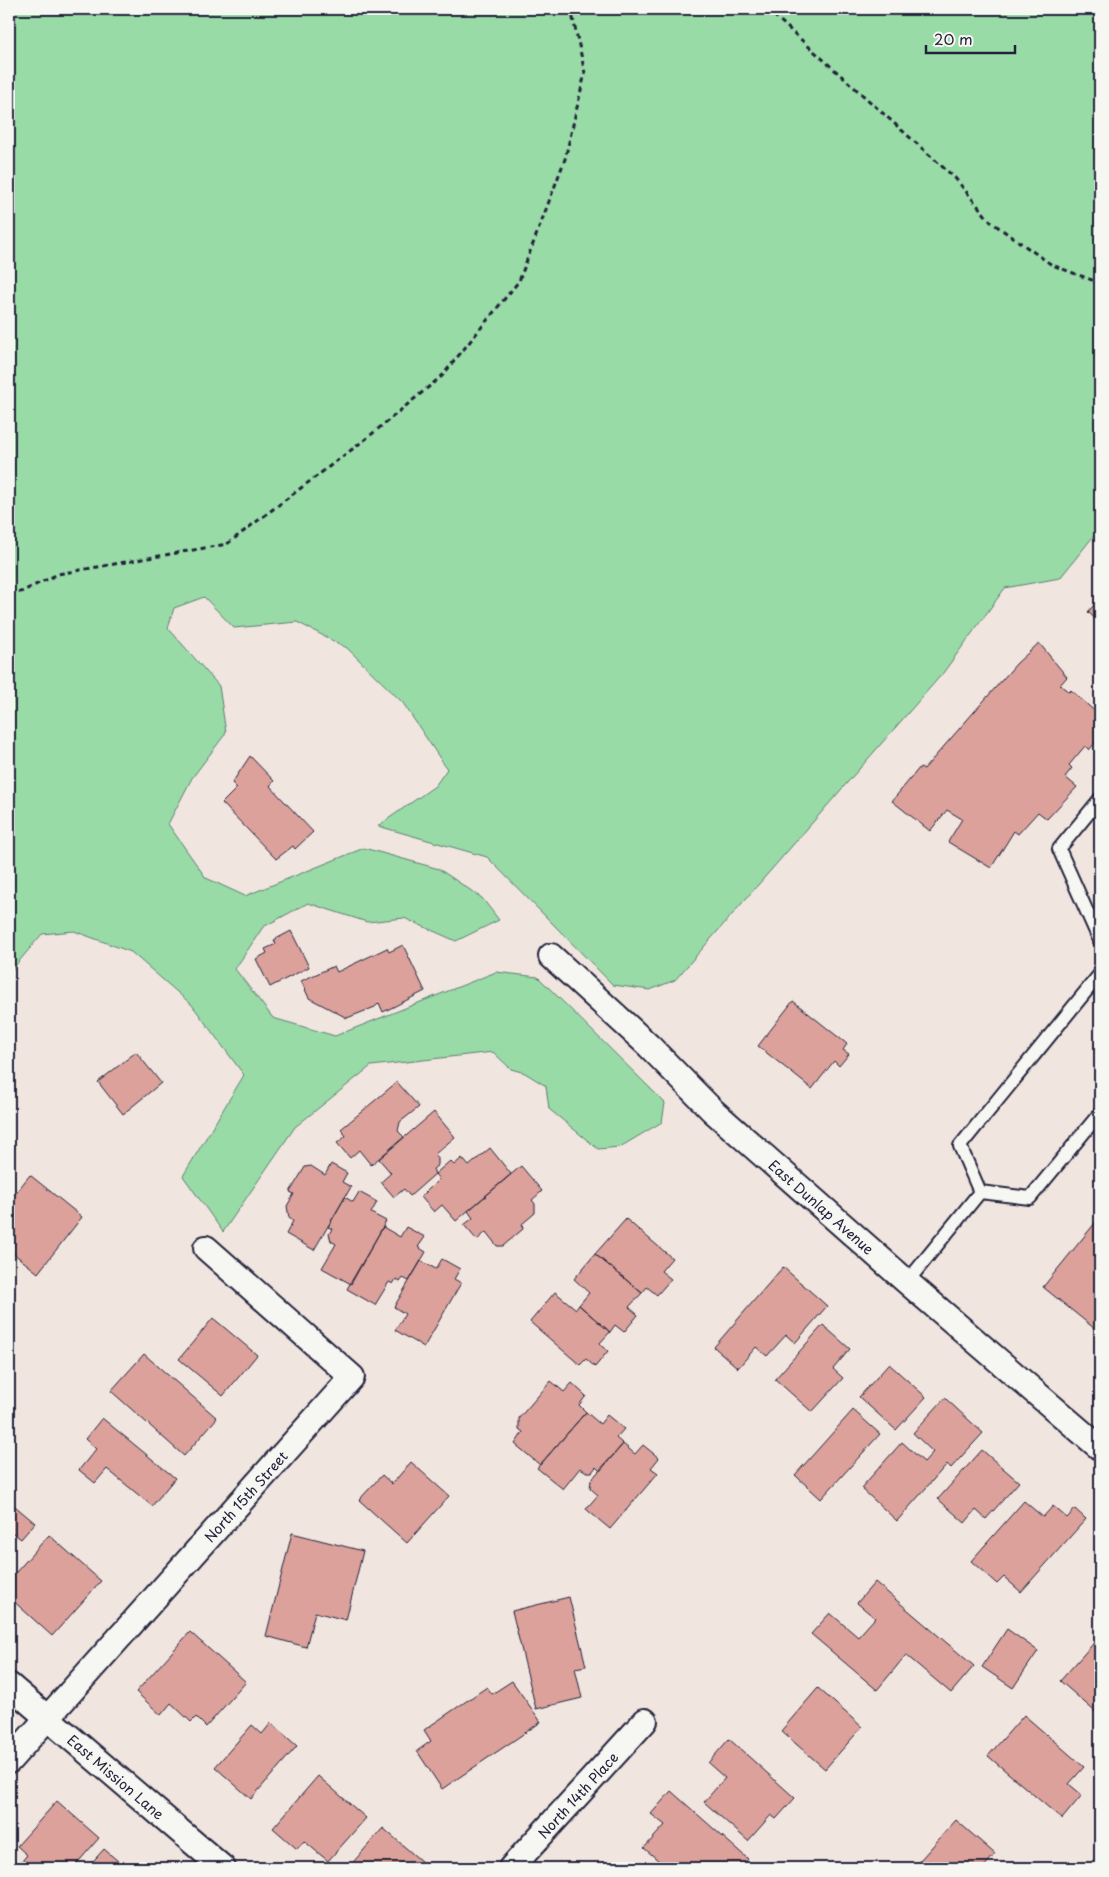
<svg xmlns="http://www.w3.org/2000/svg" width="1109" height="1877" viewBox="0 0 1109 1877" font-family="'Playpen Sans',sans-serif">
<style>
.green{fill:#98dba6;stroke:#5d7e70}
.building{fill:#dba19a;stroke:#22223b}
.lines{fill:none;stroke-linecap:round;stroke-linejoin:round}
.lane-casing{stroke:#22223b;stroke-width:16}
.street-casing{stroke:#22223b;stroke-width:28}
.path{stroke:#22223b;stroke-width:3;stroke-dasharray:5 4;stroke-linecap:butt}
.lane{stroke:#f6f6f2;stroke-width:12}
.street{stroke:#f6f6f2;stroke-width:24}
.labels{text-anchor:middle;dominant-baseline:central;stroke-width:4;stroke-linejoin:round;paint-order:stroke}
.street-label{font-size:14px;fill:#22223b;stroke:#f6f6f2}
</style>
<rect width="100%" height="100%" fill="#f1e5e0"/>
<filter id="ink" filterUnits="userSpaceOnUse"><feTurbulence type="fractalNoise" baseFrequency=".02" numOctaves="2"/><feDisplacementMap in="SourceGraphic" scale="10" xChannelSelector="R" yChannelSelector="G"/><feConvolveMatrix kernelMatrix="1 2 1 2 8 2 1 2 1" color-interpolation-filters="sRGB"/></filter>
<g filter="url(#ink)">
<!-- green -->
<path class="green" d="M9 9H1100V528L1060 578 1005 588 943 673 675 980 650 990 613 985 487 857 378 826 435 786 447 769 403 703 347 648 297 622 234 628 204 597 174 608 168 628 219 686 226 733 192 778 168 824 206 878 245 896 364 848 439 869 482 898 499 920 456 941 404 918 367 922 308 903 263 927 235 969 273 1018 335 1036 496 972 538 977 665 1103 662 1122 620 1147 598 1149 549 1109 546 1086 525 1073 511 1069 493 1052 371 1066 295 1127 223 1232 183 1176 244 1075 192 1005 131 952 74 931 42 934 9 973Z"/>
<!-- building -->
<path class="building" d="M1100 598V623L1088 612Z
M1039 643 1067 677 1060 685 1069 692 1071 690 1100 716V737L1089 750 1085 746 1069 765 1072 768 1065 777 1077 787 1047 819 1038 812 1018 834 1014 831 991 868 948 842 962 819 947 810 930 831 892 801 920 767 924 769 1017 663Z
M250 756 274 781 270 786 313 832 295 849 293 846 276 859 222 803 237 788 232 783Z
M291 931 309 967 270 987 256 959 267 953 265 949 276 944 274 940Z
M403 945 425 991 383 1012 379 1003 375 1007 347 1018 309 998 301 981 334 966 337 972 387 948 389 952Z
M793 1001 847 1044 843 1050 849 1054 839 1066 834 1061 812 1089 758 1046Z
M136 1052 161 1083 123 1114 98 1082Z
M397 1082 419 1107 400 1122 398 1131 404 1137 371 1165 359 1150 350 1158 337 1143 346 1136 341 1129Z
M434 1112 455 1137 435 1154 438 1158V1165L433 1169 435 1174 410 1196 404 1189 394 1197 381 1182 391 1173 379 1159Z
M490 1148 511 1174 456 1221 442 1205 434 1212 421 1197 439 1179 435 1174 450 1161 454 1165 462 1158 469 1166Z
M331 1164 347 1173 342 1182 351 1187 314 1250 286 1234 293 1221 289 1218 287 1206 294 1194 290 1192 305 1167 311 1166 325 1175Z
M521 1166 542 1191 532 1200 535 1204V1213L522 1224 523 1229 503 1246H497L486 1232 477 1240 464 1225 473 1218 468 1211Z
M30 1175 82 1217 38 1273 9 1250V1201Z
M359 1192 377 1202 371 1213 386 1221 351 1284 322 1268 336 1244 331 1241 329 1234 332 1229 328 1227 345 1197 353 1202Z
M1100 1217V1333L1043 1287Z
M626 1219 672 1258 661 1271 671 1279 657 1295 647 1287 642 1293 595 1254Z
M383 1227 400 1237 406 1227 425 1237 418 1247 426 1252 409 1281 403 1278 400 1282 396 1279 393 1284 389 1282 375 1305 347 1289Z
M595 1254 642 1293 629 1307 638 1315 624 1332 615 1325 610 1332 579 1305 589 1293 574 1279Z
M442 1259 460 1269 454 1279 461 1283 424 1347 395 1330 405 1314 394 1307 421 1261 436 1269Z
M783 1267 827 1306 795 1343 786 1335 767 1356 756 1347 738 1368 714 1347Z
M555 1292 576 1309 579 1305 610 1332 599 1344 608 1351 595 1367 586 1359 580 1365 530 1322Z
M213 1318 257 1355 223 1396 179 1359Z
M823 1325 850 1349 833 1369 843 1378 812 1412 775 1379Z
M144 1354 217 1418 184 1456 111 1391Z
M889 1364 926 1397 896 1430 859 1397Z
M551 1381 564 1392 572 1383 586 1396 579 1405 586 1412 540 1465 515 1444 523 1432 519 1429V1418Z
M945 1398 983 1433 951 1468 947 1464 897 1521 861 1488 902 1442 924 1462 933 1452 913 1433Z
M853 1410 880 1434 821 1499 795 1475Z
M586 1412 600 1424 607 1415 624 1429 616 1438 623 1444 600 1471 596 1467 592 1472H587L580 1468 563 1489 537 1468Z
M102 1418 175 1478 152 1506 107 1469 95 1483 79 1470 96 1449 85 1439Z
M623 1444 635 1454 643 1445 659 1458 651 1468 658 1473 610 1529 586 1509 598 1495 590 1488 591 1480Z
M982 1450 1019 1482 986 1519 976 1510 965 1523 938 1499Z
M411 1462 449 1496 407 1543 359 1500 382 1475 392 1484Z
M9 1501 35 1523 21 1539 13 1533 9 1538Z
M1024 1501 1043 1517 1053 1506 1067 1518 1075 1509 1086 1519 1021 1592 1004 1577 997 1584 971 1561Z
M292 1533 363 1551 346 1620 315 1612 306 1647 266 1636Z
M49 1535 101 1581 52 1636 9 1597V1580Z
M875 1582 974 1666 951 1693 906 1655 877 1690 811 1634 830 1613 858 1637 875 1618 857 1603Z
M569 1597 586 1666 575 1668 582 1698 536 1709 512 1611Z
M1007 1629 1038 1651 1013 1688 982 1667Z
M190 1632 246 1682 206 1727 196 1717 191 1722 171 1703 161 1715 136 1692Z
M1100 1636V1716L1060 1681Z
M512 1681 541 1722 442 1789 417 1751 431 1741 424 1730 487 1687 492 1694Z
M818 1688 862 1727 825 1769 781 1731Z
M1024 1715 1084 1767 1069 1784 1082 1795 1062 1819 988 1756Z
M271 1723 297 1746 251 1799 215 1767 252 1725 262 1734Z
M729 1739 795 1798 776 1819 771 1815 748 1841 704 1802 725 1778 708 1763Z
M318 1776 366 1818 328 1861 304 1841 297 1849 273 1828Z
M671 1791 748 1859 740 1868H667L644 1848 665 1825 651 1814Z
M57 1801 99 1838 73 1868H16L27 1855 17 1846Z
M956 1820 995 1854 983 1868H913Z
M383 1828 429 1868H348Z
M104 1849 126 1868H87Z"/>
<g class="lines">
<!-- lane casing -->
<g class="lane-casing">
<path id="lane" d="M1100 799 1059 849 1100 941
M980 1192 960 1146 1100 974
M980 1192 1030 1198 1100 1113
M907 1282 980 1192"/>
</g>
<!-- street casing -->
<g class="street-casing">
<g id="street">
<path id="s1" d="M551 956 649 1046 712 1110 907 1282 1100 1448"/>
<path id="s2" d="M9 1685 223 1868"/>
<path id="s3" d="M9 1761 352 1377 206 1248"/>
<path id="s4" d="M511 1868 645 1721"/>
</g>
</g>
<!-- path -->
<path class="path" d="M767 9 955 178 991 222 1052 265 1100 283
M9 592H21L58 574 227 544 367 438 442 376 519 281 565 159 585 73 571 9"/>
<!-- lane -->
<use href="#lane" class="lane"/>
<!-- street -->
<use href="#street" class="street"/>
</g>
</g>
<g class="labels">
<!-- street labels -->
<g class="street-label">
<text stroke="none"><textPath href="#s1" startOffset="369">East Dunlap Avenue</textPath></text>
<text stroke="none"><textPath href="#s3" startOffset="355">North 15th Street</textPath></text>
<text stroke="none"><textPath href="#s2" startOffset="141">East Mission Lane</textPath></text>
<text stroke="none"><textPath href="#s4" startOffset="99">North 14th Place</textPath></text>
</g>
</g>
<!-- margin -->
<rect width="1109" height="1877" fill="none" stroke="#f6f6f2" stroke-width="30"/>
<rect x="15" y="15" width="1079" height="1847" fill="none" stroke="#22223b" stroke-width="2" filter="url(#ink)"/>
<!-- scale -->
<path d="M926 45v8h89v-8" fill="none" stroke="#22223b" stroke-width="2.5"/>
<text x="934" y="45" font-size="15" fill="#22223b" stroke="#f6f6f2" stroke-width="4" paint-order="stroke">20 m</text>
</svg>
